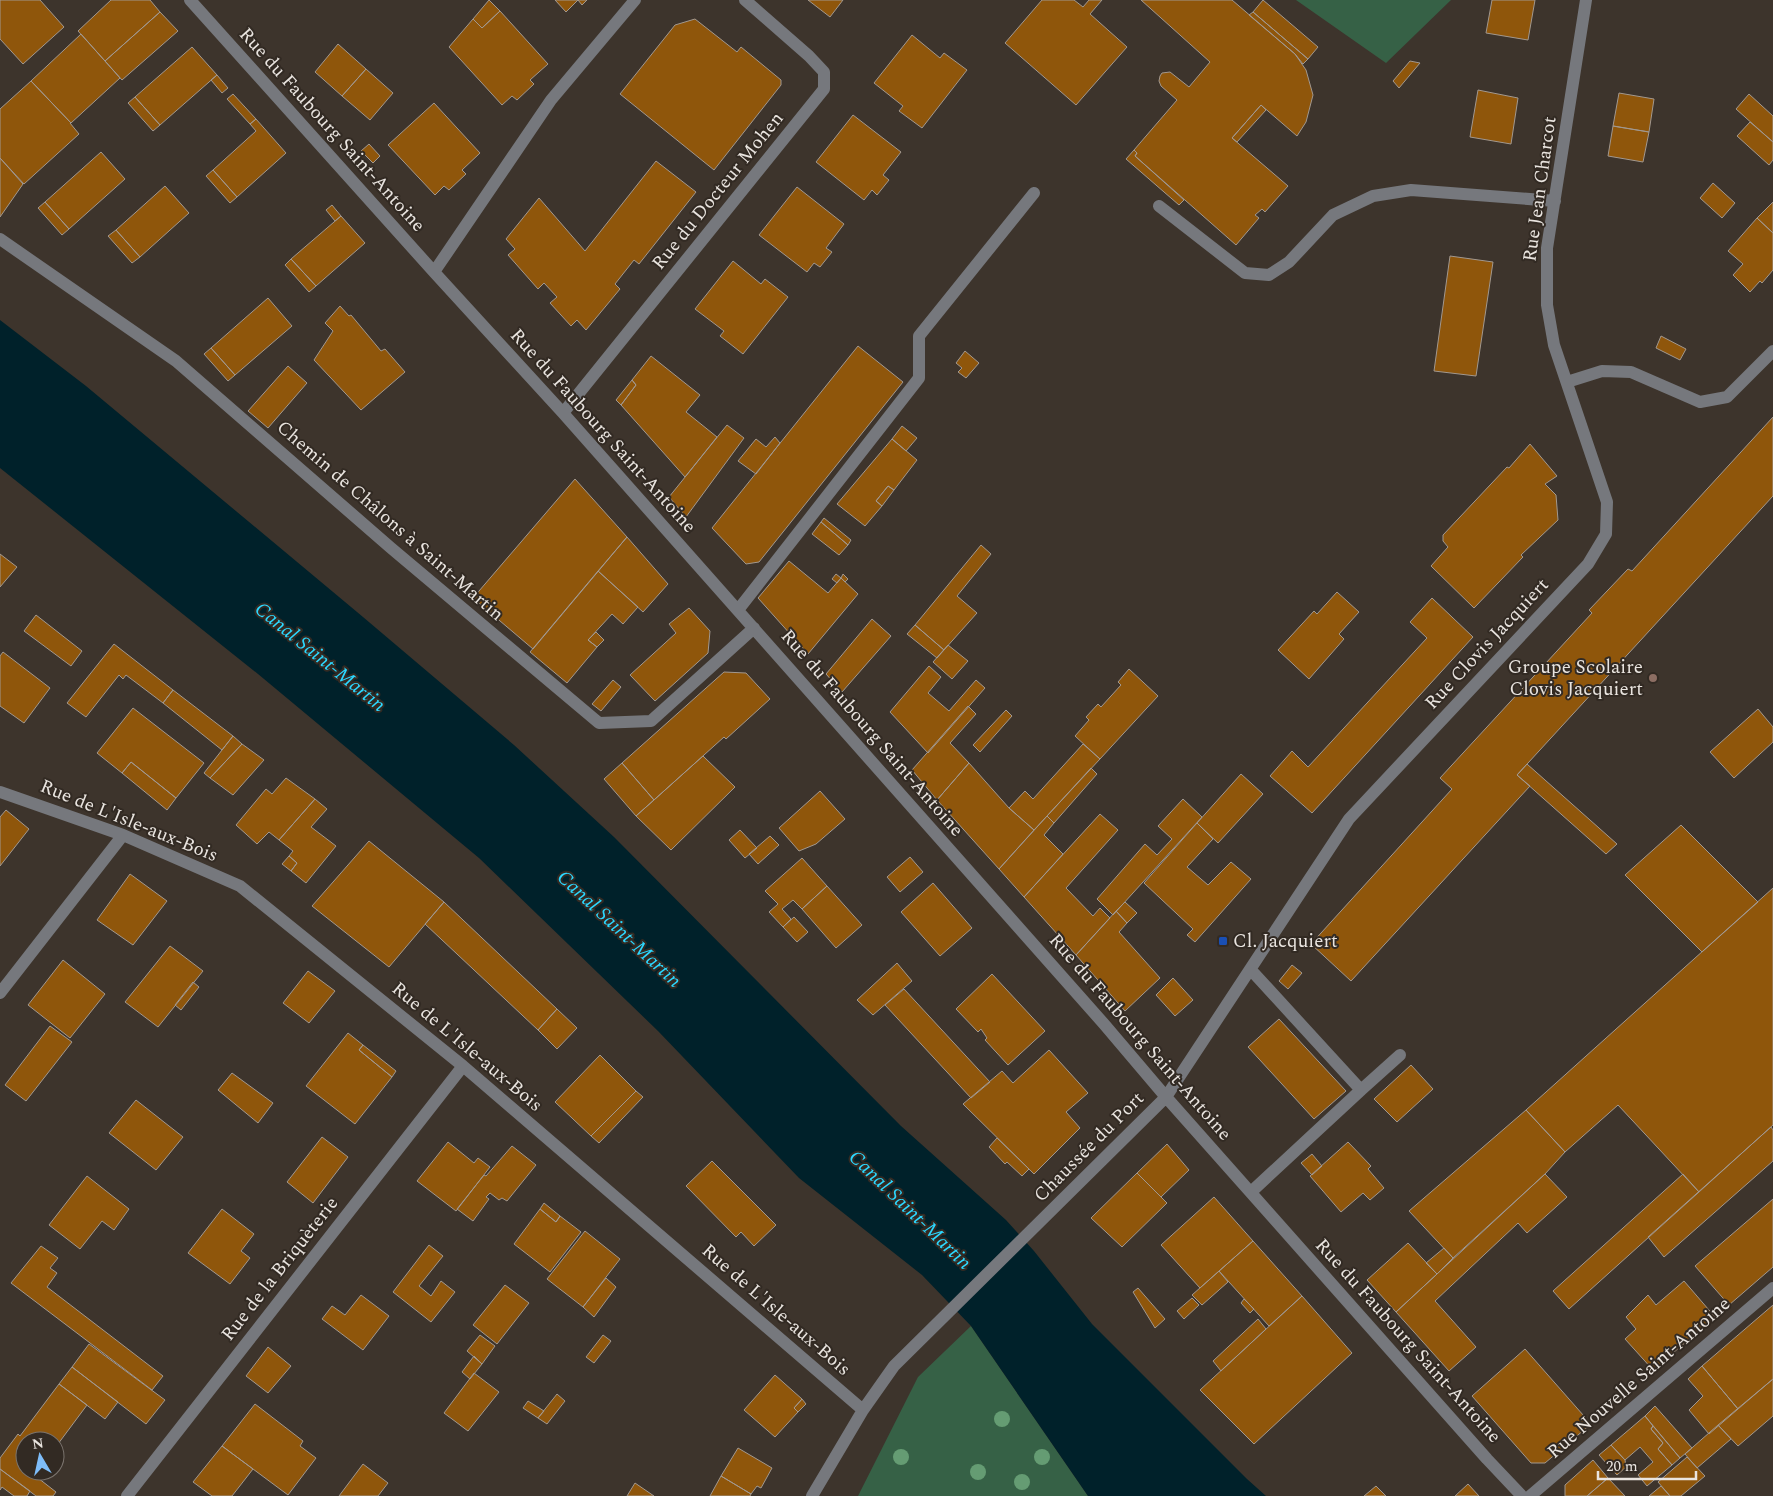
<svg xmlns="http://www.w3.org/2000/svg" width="1773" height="1496" viewBox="0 0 1773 1496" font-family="Spectral,serif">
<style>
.green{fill:#366146}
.water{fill:#00212a}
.building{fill:#8f560b;stroke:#a2988f}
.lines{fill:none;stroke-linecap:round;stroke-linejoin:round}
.minor{stroke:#76787d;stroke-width:12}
.tree{fill:#659c73}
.education-dot{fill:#8d6e63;stroke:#322a23;stroke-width:2}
.transit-dot{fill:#1a4fb4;stroke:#322a23;stroke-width:2}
.labels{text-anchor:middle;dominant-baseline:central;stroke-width:4;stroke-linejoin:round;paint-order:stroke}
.street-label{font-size:19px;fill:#e9e4df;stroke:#322a23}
.poi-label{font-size:19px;fill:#e9e4df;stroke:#322a23;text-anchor:end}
.water-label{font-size:20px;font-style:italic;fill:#2cd8ff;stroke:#322a23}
</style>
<rect width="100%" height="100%" fill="#3d342c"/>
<!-- green -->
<path class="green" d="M1296 0H1451L1386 63Z
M971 1326 1088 1496H858L918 1377Z"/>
<!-- water -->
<path class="water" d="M0 320 86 386 363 617 514 745 614 837 901 1126 1006 1220 1034 1251 1092 1324 1247 1479 1266 1496H1088L971 1326 922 1275 799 1178 658 1031 479 858 258 674 0 468Z"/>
<!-- building -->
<path class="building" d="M0 0H40L64 27 23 64 0 39Z
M111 0H150L160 12 105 61 78 31Z
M489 0 500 11 482 28 473 19Z
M555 0H587L582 5 578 0 566 12Z
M808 0H843L830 17Z
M1042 0H1074L1083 7 1089 0H1102L1090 14 1127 47 1076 105 1005 43Z
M1141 0H1232L1295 54 1306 70 1313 95 1306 122 1297 136 1261 105 1232 138 1288 186 1265 212 1262 209 1255 215 1259 218 1236 245 1135 156 1137 153 1134 150 1177 100 1161 86 1159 81 1160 76 1162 73 1170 72 1189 87 1210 62Z
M1263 0 1318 47 1308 59 1253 12Z
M1492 0H1535L1528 40 1486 33Z
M500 11 548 64 530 80 534 84 517 100 512 96 502 105 449 47 473 19 482 28Z
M160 12 178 31 122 80 105 61Z
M1253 12 1308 59 1303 64 1295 54 1249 15Z
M695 19 737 52 741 47 781 80V85L714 170 620 94 675 25Z
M81 34 120 78 71 123 31 81Z
M912 35 940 58 944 53 967 70 922 128 899 111 903 106 874 83Z
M338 44 366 69 342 96 315 72Z
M192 47 217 75 160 125 135 97Z
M1410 61 1420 63 1399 88 1393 81Z
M366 69 393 93 370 120 342 96Z
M217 75 228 88 222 93 211 80Z
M31 81 71 123H70L79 134 24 184 0 158V109Z
M1478 90 1518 98 1511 144 1470 137Z
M1619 93 1654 99 1649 132 1613 126Z
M233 94 256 119 250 124 227 99Z
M1749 94 1773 116V142L1736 109Z
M135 97 160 125 153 131 128 103Z
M434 103 480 153 462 170 466 174 449 190 444 186 435 195 388 145Z
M1261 105 1266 110 1237 142 1232 138Z
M853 115 901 152 883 175 889 180 877 195 872 190 864 200 816 162Z
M256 119 286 153 237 197 213 170 256 131 250 124Z
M1750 122 1773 142V160L1769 165 1737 136Z
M1613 126 1649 132 1643 162 1608 156Z
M369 144 380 156 373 163 361 151Z
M1134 150 1137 153 1135 156 1184 200 1179 205 1126 159Z
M101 152 125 179 69 229 45 202Z
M0 158 23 184 0 217Z
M656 161 696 192 639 264 634 260 615 284 620 289 586 330 577 320 571 326 550 303 557 297 544 283 538 289 508 255 515 249 506 239 539 198 585 251Z
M213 170 237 197 230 203 206 176Z
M1713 183 1735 203 1722 218 1700 198Z
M165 186 189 213 140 257 116 230Z
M797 187 844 224 826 248 832 252 820 267 814 263 807 272 759 235Z
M45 202 69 229 62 235 38 208Z
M1773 202V233L1757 218Z
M332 205 341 216 335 221 326 210Z
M341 216 365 243 316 286 291 259Z
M1757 218 1773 233V270L1762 283 1760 281 1750 292 1733 275 1743 264 1728 251Z
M116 230 140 257 132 263 108 236Z
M1450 256 1493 262 1476 376 1434 371Z
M291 259 316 286 309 292 285 265Z
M733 261 761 284 765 279 788 297 743 354 720 336 724 331 695 309Z
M268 298 292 326 235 375 211 348Z
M340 306 349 316 351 315 381 351 385 349 405 372 361 410 314 360 333 331 325 323Z
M1661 336 1686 349 1680 360 1656 348Z
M858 346 903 382 759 562 746 564 712 528Z
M211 348 235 375 228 381 204 354Z
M965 351 979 363 966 378 958 372 962 368 956 363Z
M651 356 700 395 686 412 717 437 685 477 621 405 636 385 632 380Z
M288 366 307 383 268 428 248 411Z
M632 380 636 385 621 405 616 400Z
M1773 417V496L1517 775 1530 786 1351 981 1311 944 1452 789 1440 778 1592 613 1589 610 1628 569 1632 571Z
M727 425 744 438 686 517 669 497Z
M902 426 917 438 906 451 892 439Z
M775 437 780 443 756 474 738 461 756 439 766 447Z
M892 439 917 460 894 490 888 486 876 501 882 506 865 526 837 504Z
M1530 444 1557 476 1545 484 1556 495 1558 520 1521 555 1523 557 1474 608 1431 566 1448 547 1443 541V535L1507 467 1509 468Z
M575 479 627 537 533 649 473 598Z
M888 486 894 490 882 506 876 501Z
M824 518 851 540 848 545 821 522Z
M821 522 848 545 839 555 812 534Z
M627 537 668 584 643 612 598 571Z
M981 545 991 554 957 596 977 613 944 650 915 625Z
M0 554 17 567 0 587Z
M789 561 828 593 841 578 858 594 808 654 758 598Z
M598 571 638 607 623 624 612 614 588 640 597 647 567 683 530 652Z
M836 574 841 578 837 583 832 579Z
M843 574 848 579 845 582 841 578Z
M1337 592 1359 612 1339 634 1344 639 1309 679 1278 650 1314 611 1317 614Z
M1432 598 1473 637 1312 813 1270 776 1292 751 1308 767 1427 638 1410 622Z
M689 608 710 631 708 653 655 701 630 675 676 633 669 624Z
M36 615 82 651 71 666 24 631Z
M872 619 891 636 842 692 826 674Z
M915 625 944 650 937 658 907 634Z
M596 632 604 640 597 647 588 640Z
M114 644 173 690 163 703 126 675 123 679 119 675 86 717 67 703Z
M948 645 968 661 952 679 933 662Z
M3 652 50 688 24 723 0 706V656Z
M929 666 941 677 928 693 949 711 976 680 985 688 928 753 890 712Z
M1129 669 1158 696 1100 759 1075 736 1089 720 1086 717 1098 704 1101 707 1121 685 1118 682Z
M724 672 746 673 770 699 726 739 724 737 654 800 622 763Z
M613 680 621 687 601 711 592 704Z
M173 690 233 736 222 750 163 703Z
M968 706 976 714 950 743 969 763 937 800 912 770Z
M133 708 204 763 176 798 131 762 122 773 97 753Z
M1758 709 1773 727V742L1734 778 1710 752Z
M1006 710 1012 716 980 752 973 745Z
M233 736 242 744 210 778 204 773Z
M242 744 264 760 233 795 210 778Z
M1083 744 1100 759 1034 830 1009 808 1025 791 1033 799Z
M703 756 735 787 671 850 636 816Z
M131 762 176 798 167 810 122 773Z
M622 763 654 800 636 816 604 779Z
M969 763 1009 808 1034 830 999 869 937 800Z
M1527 764 1617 844 1606 854 1517 775Z
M1091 768 1097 774 1054 823 1047 816Z
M1241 774 1263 794 1218 843 1197 823Z
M286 778 315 799 279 840 269 832 257 844 236 825 266 789 272 794Z
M820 791 845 819 816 844 799 851 779 828Z
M315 799 327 809 311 827 336 846 306 883 291 871 297 863 289 856 293 851 279 840Z
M1183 799 1202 817 1113 915 1097 899 1145 844 1157 855 1172 839 1158 826Z
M6 810 29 829 0 866V817Z
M1100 814 1118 830 1066 888 1093 916 1100 908 1110 918 1076 955 1024 897Z
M1047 816 1054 823 1044 835 1063 854 1024 897 999 869Z
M1197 823 1213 839 1187 867 1208 885 1231 862 1251 879 1195 942 1187 935 1193 929 1144 883Z
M1681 825 1758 902 1702 952 1625 875Z
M740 830 757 848 745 858 729 840Z
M770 836 779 845 758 864 749 854Z
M369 841 444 902 389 967 312 906Z
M289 856 297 863 291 871 282 864Z
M910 857 923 872 900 892 887 877Z
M802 858 827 886 802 909 793 900 782 909 791 919 783 927 769 912 778 904 765 891Z
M130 874 167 901 133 945 97 920Z
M933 883 972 928 940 956 901 912Z
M827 886 862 925 836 948 802 909Z
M1773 888V1125L1699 1192 1618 1105 1565 1152 1526 1110Z
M444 902 557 1009 538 1030 425 924Z
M1125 902 1137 913 1127 923 1116 911Z
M1116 911 1127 923 1119 932 1160 978 1125 1011 1076 955Z
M794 917 808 932 797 942 783 927Z
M170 946 203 971 158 1027 125 1002Z
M63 960 105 994 70 1038 28 1005Z
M897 963 912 981 873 1015 857 1000Z
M1292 965 1302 973 1288 989 1279 981Z
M308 971 335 991 309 1023 283 1003Z
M992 974 1045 1031 1008 1065 985 1040 987 1038 981 1029 978 1032 956 1009Z
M1173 978 1193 1000 1175 1016 1156 995Z
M193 982 199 987 181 1010 175 1005Z
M904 989 990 1082 971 1098 885 1005Z
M557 1009 577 1028 557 1049 538 1030Z
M1279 1019 1346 1091 1314 1119 1248 1047Z
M50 1026 72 1042 26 1101 5 1085Z
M348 1033 363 1045 359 1050 392 1077 355 1124 306 1086Z
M363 1045 396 1071 392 1077 359 1050Z
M1049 1050 1088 1093 1066 1112 1080 1128 1034 1174 963 1104 1002 1071 1013 1083Z
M600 1055 636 1091 591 1136 555 1102Z
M1411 1065 1433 1089 1397 1122 1374 1099Z
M232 1073 273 1103 258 1123 218 1090Z
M636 1091 643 1097 599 1143 591 1136Z
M136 1100 183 1137 156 1170 109 1133Z
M1526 1110 1565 1152 1545 1174 1453 1258 1409 1211Z
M1771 1127 1773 1130V1161L1664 1257 1648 1237Z
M322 1137 348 1157 313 1203 287 1182Z
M997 1138 1029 1169 1022 1176 1007 1162 1005 1164 989 1147Z
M448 1142 474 1163 478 1158 490 1167 456 1211 417 1181Z
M1348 1142 1371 1166 1368 1169 1384 1188 1370 1200 1363 1193 1341 1212 1310 1176Z
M1167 1144 1189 1170 1161 1197 1137 1173Z
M512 1146 536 1165 507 1201 502 1198 499 1200 490 1193 486 1197 489 1199 473 1221 457 1209 484 1175 486 1176Z
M1312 1154 1322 1166 1312 1175 1301 1163Z
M712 1161 776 1225 754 1246 741 1232 736 1237 686 1186Z
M1137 1173 1167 1203 1122 1247 1091 1218Z
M1545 1174 1567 1197 1527 1233 1518 1223 1435 1301 1476 1347 1449 1371 1396 1312Z
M1683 1174 1699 1192 1569 1309 1553 1291Z
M87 1176 129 1209 114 1230 102 1221 80 1249 49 1225Z
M1214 1197 1253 1241 1200 1288 1161 1245Z
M1773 1199V1267L1729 1305 1695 1266Z
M544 1203 560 1216 556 1222 540 1209Z
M222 1209 254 1234 241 1251 250 1258 230 1284 188 1253Z
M540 1209 556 1222 560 1216 581 1232 550 1272 514 1244Z
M585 1231 620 1259 583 1307 547 1279Z
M1253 1241 1302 1296 1269 1326 1219 1271Z
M1408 1243 1437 1274 1396 1312 1367 1280Z
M429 1245 443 1256 419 1286 431 1296 441 1281 455 1292 431 1322 393 1292Z
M41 1246 58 1258 50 1268 57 1273 47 1287 163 1376 152 1390 11 1283Z
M1444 1248 1453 1258 1437 1274 1426 1263Z
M1219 1271 1228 1282 1202 1305 1192 1295Z
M606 1278 616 1287 594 1317 583 1307Z
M1684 1281 1715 1317 1653 1370 1625 1339 1636 1329 1626 1317 1648 1295 1656 1305Z
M505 1285 529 1303 497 1344 473 1325Z
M1138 1288 1165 1319 1155 1328 1133 1292Z
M361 1295 389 1316 363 1350 322 1319 332 1306 345 1315Z
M1302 1296 1352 1353 1254 1444 1200 1390Z
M1192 1298 1199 1305 1184 1319 1177 1311Z
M1244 1299 1254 1309 1250 1313 1241 1303Z
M1773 1305V1379L1738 1409 1702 1366Z
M1258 1319 1266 1329 1221 1371 1213 1361Z
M480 1335 495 1346 482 1364 467 1351Z
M603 1335 611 1341 594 1363 586 1357Z
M89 1344 165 1400 146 1424 72 1367Z
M268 1347 291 1366 268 1393 246 1376Z
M1525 1349 1591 1424 1545 1463H1531L1472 1396Z
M474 1356 482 1364 470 1379 462 1372Z
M1702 1366 1738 1409 1709 1434 1689 1410 1703 1396 1688 1379Z
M72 1367 118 1402 105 1419 59 1384Z
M474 1373 499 1392 468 1431 444 1413Z
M775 1375 802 1399 794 1408 798 1412 775 1437 744 1410Z
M1773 1379V1416L1738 1446 1718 1425Z
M59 1384 87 1405 55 1448V1441H25V1463L23 1466 25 1468V1471H29L56 1492 53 1496H36L0 1469V1458L18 1434 20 1436Z
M557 1394 565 1401 547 1424 538 1418Z
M802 1399 806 1404 798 1412 794 1408Z
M528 1401 544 1411 538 1418 523 1408Z
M255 1404 303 1441 300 1446 316 1458 288 1495 222 1446Z
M1655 1406 1692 1448 1680 1458 1645 1416Z
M1645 1416 1653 1426 1651 1429 1663 1443 1658 1449 1672 1465 1647 1486 1638 1475 1653 1462 1640 1447 1625 1460 1611 1445Z
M1718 1425 1731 1439 1697 1468 1685 1454Z
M1653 1426 1680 1458 1672 1465 1658 1449 1663 1443 1651 1429Z
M1611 1445 1625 1460 1626 1467 1617 1475 1599 1455Z
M222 1446 253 1469 232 1496H212L193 1482Z
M738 1448 772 1468 761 1488 757 1486 751 1494 721 1476Z
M1687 1457 1705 1476 1681 1496H1670L1658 1482Z
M1593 1460 1608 1478 1587 1496H1565V1485Z
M363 1464 388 1483 378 1496H339Z
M0 1469 30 1491 27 1496H14L2 1487 0 1490Z
M721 1476 751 1494 750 1496H710Z
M1608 1478 1625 1496H1587Z
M635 1483 654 1496H627Z
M1468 1484 1479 1496H1455Z
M1376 1486 1386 1496H1364Z
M1661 1486 1670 1496H1649Z"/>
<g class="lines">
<!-- minor -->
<path class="minor" d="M190 0 434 272 563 413 1104 1024 1166 1097 1487 1459 1522 1496
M1159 206 1245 273 1269 275 1289 262 1333 215 1373 196 1411 190 1555 201
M0 239 176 361 391 548 599 723 651 721 754 628
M434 272 551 100 635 0
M1567 382 1602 371 1631 372 1700 402 1727 397 1773 351
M563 413 824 89V72L809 56 745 0
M738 610 919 378V336L1034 193
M0 792 123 835 240 886 463 1066 863 1410
M0 993 123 835
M1361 1090 1400 1055
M1251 1192 1361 1090 1251 970
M127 1496 463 1066
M812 1496 863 1410 894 1366 1166 1097 1349 819 1588 564 1606 534 1607 502 1554 345 1547 305V248L1586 0
M1530 1496 1773 1288"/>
</g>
<!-- trees -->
<g class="tree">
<circle cx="1002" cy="1419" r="8"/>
<circle cx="901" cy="1457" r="8"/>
<circle cx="1042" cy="1457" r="8"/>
<circle cx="978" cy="1472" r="8"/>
<circle cx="1022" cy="1482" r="8"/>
</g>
<!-- markers -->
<circle class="education-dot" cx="1653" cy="678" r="5"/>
<rect class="transit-dot" x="1218" y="936" width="10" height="10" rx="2.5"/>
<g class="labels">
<!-- street labels -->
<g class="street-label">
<text transform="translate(332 130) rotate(48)">Rue du Faubourg Saint-Antoine</text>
<text transform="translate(1540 189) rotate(-82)">Rue Jean Charcot</text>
<text transform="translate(718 191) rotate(-51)">Rue du Docteur Mohen</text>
<text transform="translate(603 431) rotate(48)">Rue du Faubourg Saint-Antoine</text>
<text transform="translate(390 521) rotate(41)">Chemin de Châlons à Saint-Martin</text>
<text transform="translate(1487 644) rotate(-47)">Rue Clovis Jacquiert</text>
<text transform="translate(872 733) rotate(49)">Rue du Faubourg Saint-Antoine</text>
<text transform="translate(129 821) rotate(22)">Rue de L'Isle-aux-Bois</text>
<text transform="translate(1140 1037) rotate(49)">Rue du Faubourg Saint-Antoine</text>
<text transform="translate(467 1047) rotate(40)">Rue de L'Isle-aux-Bois</text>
<text transform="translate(1089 1147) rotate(-45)">Chaussée du Port</text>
<text transform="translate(280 1269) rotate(-52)">Rue de la Briquèterie</text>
<text transform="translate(776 1310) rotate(41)">Rue de L'Isle-aux-Bois</text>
<text transform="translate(1408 1341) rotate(48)">Rue du Faubourg Saint-Antoine</text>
<text transform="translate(1639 1378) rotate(-41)">Rue Nouvelle Saint-Antoine</text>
</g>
<!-- poi labels -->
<g class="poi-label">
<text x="1643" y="667">Groupe Scolaire<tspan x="1643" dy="22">Clovis Jacquiert</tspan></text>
<text x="1233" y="941" text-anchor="start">Cl. Jacquiert</text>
</g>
<!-- water labels -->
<g class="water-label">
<text transform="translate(320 657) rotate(39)">Canal Saint-Martin</text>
<text transform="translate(619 929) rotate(43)">Canal Saint-Martin</text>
<text transform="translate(910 1210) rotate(44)">Canal Saint-Martin</text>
</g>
</g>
<!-- north arrow -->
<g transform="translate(40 1456) rotate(351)"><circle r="24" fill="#322a23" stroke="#7b746e"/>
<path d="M0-4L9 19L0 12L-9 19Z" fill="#7ebdf9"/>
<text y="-8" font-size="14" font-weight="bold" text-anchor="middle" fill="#e9e4df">N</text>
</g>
<!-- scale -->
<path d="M1598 1471v8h98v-8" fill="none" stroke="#e9e4df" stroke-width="2.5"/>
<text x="1606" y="1471" font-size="15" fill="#e9e4df" stroke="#322a23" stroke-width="4" paint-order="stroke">20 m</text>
</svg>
